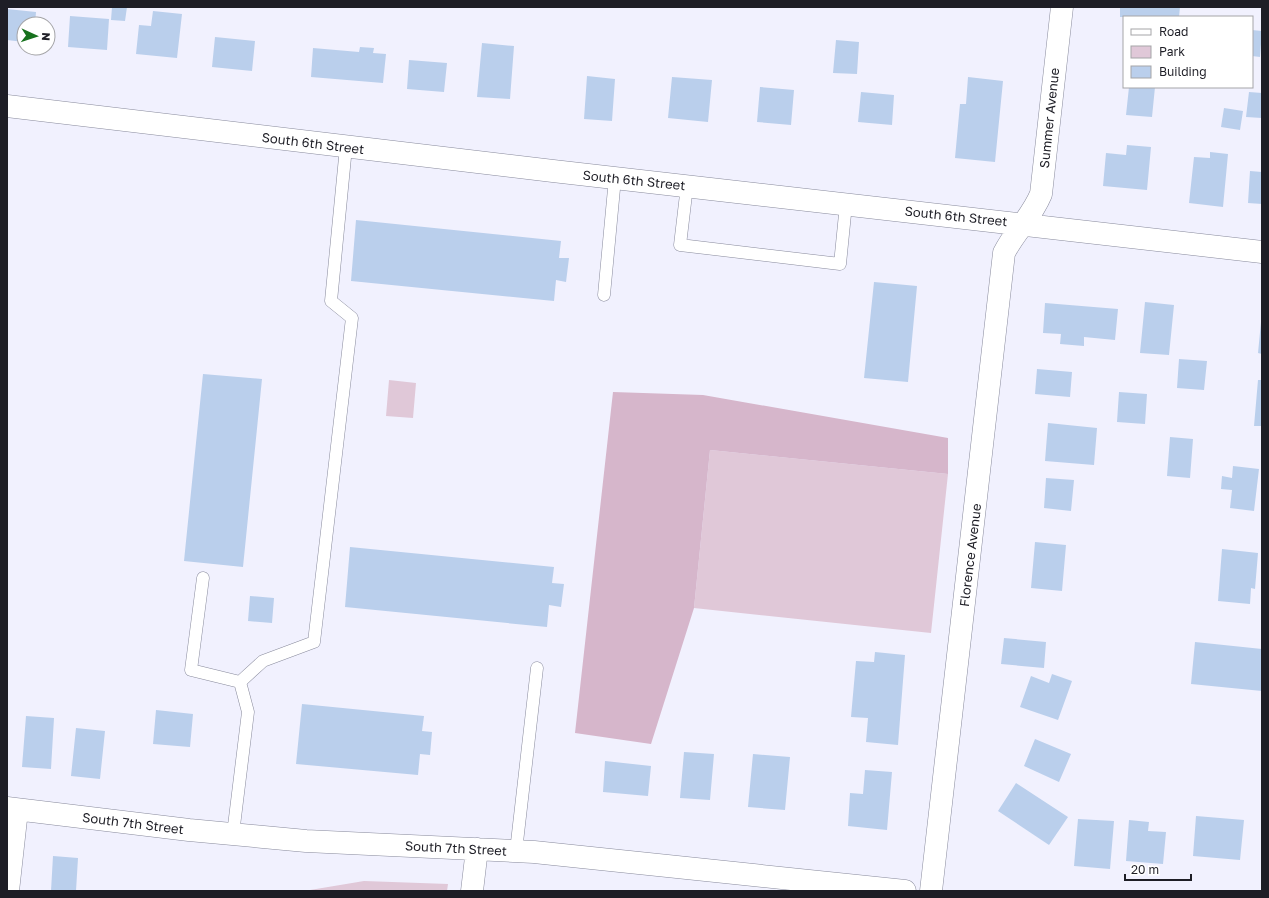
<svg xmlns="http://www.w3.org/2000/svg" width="1269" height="898" viewBox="0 0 1269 898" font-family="'Golos Text',sans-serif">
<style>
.green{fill:#e0c8d8}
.forest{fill:#d6b6cb}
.building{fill:#bacfec}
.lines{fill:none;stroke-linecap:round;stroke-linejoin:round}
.lane-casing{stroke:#888a9c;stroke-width:13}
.street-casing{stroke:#888a9c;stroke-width:23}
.lane{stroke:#fff;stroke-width:12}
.street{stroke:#fff;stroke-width:22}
.labels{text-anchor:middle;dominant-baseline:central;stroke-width:4;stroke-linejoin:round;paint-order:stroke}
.street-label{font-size:13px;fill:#1e1e26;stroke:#fff}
</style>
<rect width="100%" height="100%" fill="#f1f1fe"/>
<!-- green -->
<path class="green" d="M389 380 416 383 413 418 386 416Z
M710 450 948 474 931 633 694 608Z
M364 881 448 884 447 891H304Z"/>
<!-- forest -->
<path class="forest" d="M613 392 703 395 948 438V474L710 450 694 608 651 744 575 733Z"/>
<!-- building -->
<path class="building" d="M112 7H127L125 21 111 20Z
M1120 7H1180L1179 17H1120Z
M7 9 36 12 35 24H24V42L7 40Z
M153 11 182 14 177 58 136 54 139 25 151 26Z
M70 16 109 19 107 50 68 47Z
M1252 30 1262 31 1260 57 1252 56Z
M215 37 255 41 252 71 212 67Z
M836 40 859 42 857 74 833 73Z
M482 43 514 46 510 99 477 97Z
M360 47 374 48 373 53 386 54 383 83 311 77 313 48 359 52Z
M409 60 447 63 444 92 407 89Z
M587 76 615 79 612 121 584 119Z
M672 77 712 80 708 122 668 118Z
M968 77 1003 81 995 162 955 158 960 104H966Z
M760 87 794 90 791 125 757 122Z
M1129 87H1155L1152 117 1126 115Z
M861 92 894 95 892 125 858 122Z
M1249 92 1262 93V118L1246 117Z
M1224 108 1243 111 1240 130 1221 127Z
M1127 145 1151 147 1147 190 1103 186 1106 153 1126 155Z
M1210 152 1228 154 1223 207 1189 203 1194 157 1210 158Z
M1250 171 1262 172V204L1248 203Z
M356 220 561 241 559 258H569L566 282 556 280 554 301 351 281Z
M874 282 917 286 908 382 864 378Z
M1145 302 1174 305 1169 355 1140 353Z
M1045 303 1118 309 1115 340 1084 337V346L1060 344 1061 334 1043 333Z
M1261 322H1262V354L1258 353Z
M1179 359 1207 361 1204 390 1177 388Z
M1037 369 1072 372 1070 397 1035 394Z
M203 374 262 379 243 567 184 561Z
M1258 380H1262V426H1254Z
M1119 392 1147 394 1145 424 1117 422Z
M1048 423 1097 428 1094 465 1045 461Z
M1170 437 1193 439 1190 478 1167 476Z
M1233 466 1259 469 1254 511 1230 508 1232 490 1221 489 1222 476 1232 478Z
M1046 478 1074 480 1071 511 1044 508Z
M1035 542 1066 545 1062 591 1031 588Z
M350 547 554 567 552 583 564 584 561 607 549 605 547 627 345 607Z
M1222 549 1258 553 1255 589 1251 588 1250 604 1218 601Z
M250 596 274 598 272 623 248 621Z
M1004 638 1046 642 1044 668 1001 664Z
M1195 642 1262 649V691L1191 684Z
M875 652 905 655 898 745 866 742 868 718 851 717 856 661 874 662Z
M1052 674 1072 681 1058 720 1020 707 1031 676 1049 683Z
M302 704 424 716 422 731 432 732 430 755 420 754 418 775 296 764Z
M156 710 193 714 190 747 153 744Z
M26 716 54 718 51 769 22 767Z
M76 728 105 731 100 779 71 776Z
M1035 739 1071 754 1059 782 1024 766Z
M684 752 714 754 710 800 680 798Z
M753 754 790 757 785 810 748 807Z
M605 761 651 766 648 796 603 792Z
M865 770 892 772 887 830 848 826 850 793 863 794Z
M1016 783 1068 817 1049 845 998 811Z
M1196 816 1244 820 1240 860 1193 856Z
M1078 819 1114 821 1110 869 1074 866Z
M1129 820 1149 822 1148 831 1166 832 1163 864 1126 861Z
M53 856 78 858 76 891H51Z"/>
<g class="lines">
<!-- lane casing -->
<g class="lane-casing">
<path id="lane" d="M687 186 680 245 840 264 846 204
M604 295 615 178
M203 578 191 670 240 682
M233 834 248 712 240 682 263 661 314 642 352 318 331 301 346 147
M516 851 537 668"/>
</g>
<!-- street casing -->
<g class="street-casing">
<path id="street" d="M7 106 553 171 1262 252
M7 808 189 830 306 841 534 852 905 891
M8 891 17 810
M472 891 477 849
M931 891 1004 253C1015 231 1031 218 1041 194L1062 7"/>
</g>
<!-- lane -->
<use href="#lane" class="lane"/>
<!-- street -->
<use href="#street" class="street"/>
</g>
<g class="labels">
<!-- street labels -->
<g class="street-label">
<text transform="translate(1049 118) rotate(-84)">Summer Avenue</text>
<text transform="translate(313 143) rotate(7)">South 6th Street</text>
<text transform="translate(634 180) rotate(6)">South 6th Street</text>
<text transform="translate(956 216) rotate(6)">South 6th Street</text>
<text transform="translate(970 555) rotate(-83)">Florence Avenue</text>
<text transform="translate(133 823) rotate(7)">South 7th Street</text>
<text transform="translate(456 848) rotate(3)">South 7th Street</text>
</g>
</g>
<!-- border -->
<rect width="1269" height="898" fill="none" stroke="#1e1e26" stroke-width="16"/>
<!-- legend -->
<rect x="1123" y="16" width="130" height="72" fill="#ffffff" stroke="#a5a5a8"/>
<rect x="1131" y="29" width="20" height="6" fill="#ffffff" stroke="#a5a5a8"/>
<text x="1159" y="36" font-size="12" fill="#1e1e26">Road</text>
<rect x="1131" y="46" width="20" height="12" fill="#e0c8d8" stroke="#a5a5a8"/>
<text x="1159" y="56" font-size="12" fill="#1e1e26">Park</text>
<rect x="1131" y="66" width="20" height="12" fill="#bacfec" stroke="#a5a5a8"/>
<text x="1159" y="76" font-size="12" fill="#1e1e26">Building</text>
<!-- north arrow -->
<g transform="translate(36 36) rotate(93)"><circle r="19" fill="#ffffff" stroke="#a5a5a8"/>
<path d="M0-3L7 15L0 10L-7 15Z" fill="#16711d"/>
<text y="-6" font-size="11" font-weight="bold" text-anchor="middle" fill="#1e1e26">N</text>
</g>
<!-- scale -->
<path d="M1125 874v6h66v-6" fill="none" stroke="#1e1e26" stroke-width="2"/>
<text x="1131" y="874" font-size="12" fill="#1e1e26" stroke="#ffffff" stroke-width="3" paint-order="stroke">20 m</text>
</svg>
